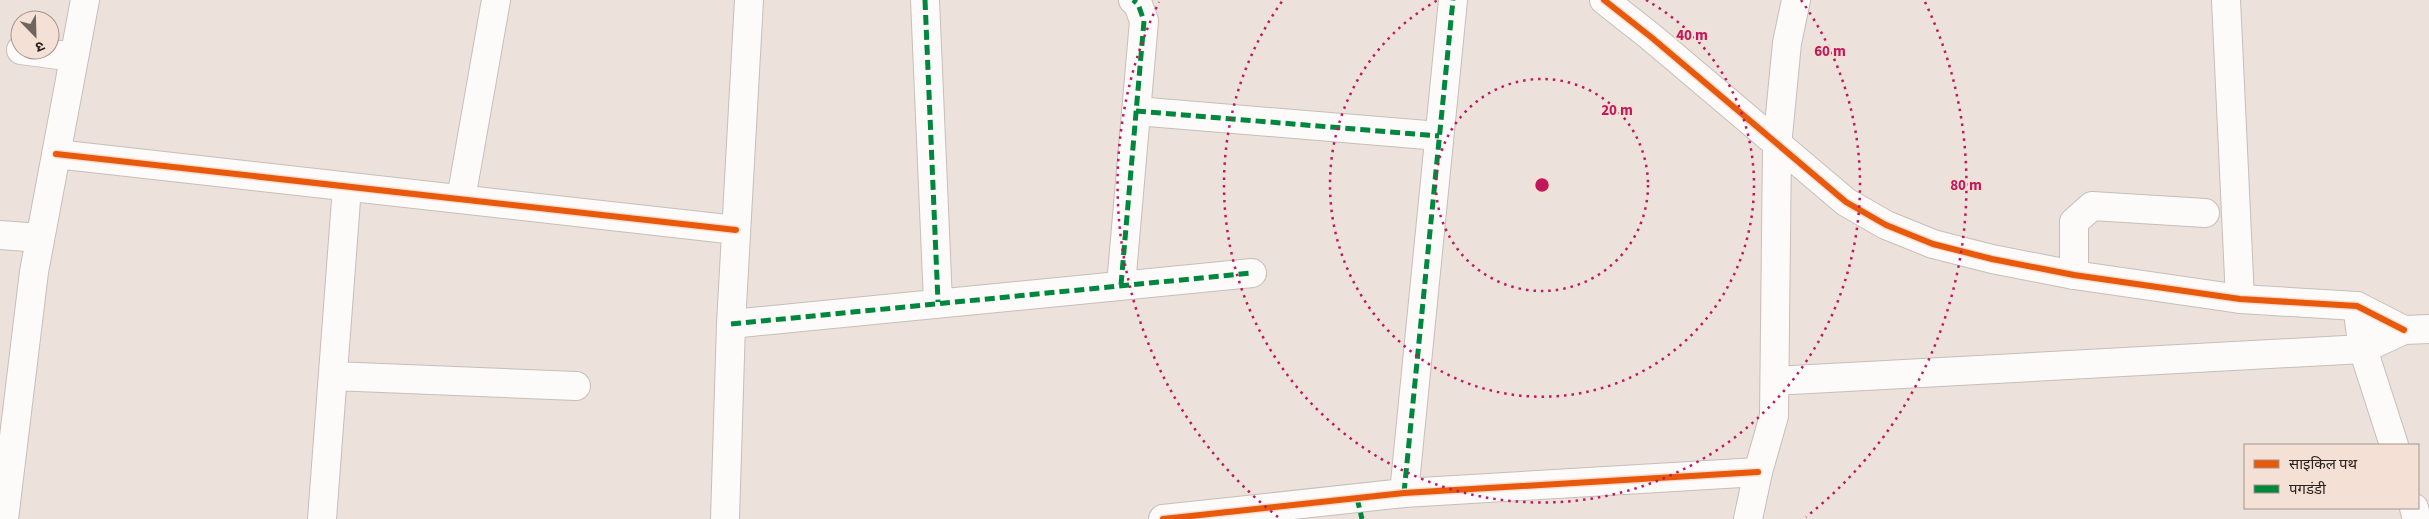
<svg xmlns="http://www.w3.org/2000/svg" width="2429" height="519" viewBox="0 0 2429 519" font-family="'Source Sans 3','Noto Sans Devanagari',sans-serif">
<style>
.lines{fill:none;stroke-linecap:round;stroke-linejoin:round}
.minor-casing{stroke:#c6beb9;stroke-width:30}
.tertiary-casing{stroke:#c6beb9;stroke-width:30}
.minor{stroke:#fcfbfa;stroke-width:28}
.tertiary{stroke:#fcfbfa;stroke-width:28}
.quiet{stroke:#00873e;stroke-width:5;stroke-dasharray:10 5;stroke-linecap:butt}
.cycleway-casing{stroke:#f4e0d4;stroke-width:9}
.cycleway{stroke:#e8590c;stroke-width:6}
.ring{fill:none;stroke:#c2185b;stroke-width:2.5;stroke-dasharray:2.5 5}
.centre{fill:#c2185b;stroke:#f4e0d4;stroke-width:2.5}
.ring-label{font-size:15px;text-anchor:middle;font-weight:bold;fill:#c2185b;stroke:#f4e0d4;stroke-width:4;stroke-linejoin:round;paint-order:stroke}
</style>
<rect width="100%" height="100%" fill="#ede2db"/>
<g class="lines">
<!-- minor casing -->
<g class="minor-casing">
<path id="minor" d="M925 0 938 302
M2226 0 2240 299
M21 50 74 57
M1136 111 1439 136
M56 154 736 230
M461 199 496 0
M0 235 40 238
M2074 275V222L2092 206 2205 213
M1121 285 1144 21 1138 4 1133 0
M2357 306 2363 349 2394 445
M731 324 1252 273
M333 376 576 386
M1404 493 1453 0
M2414 508 2417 519
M4 519 34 272 85 0
M322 519 347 187
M725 519 731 324 749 0
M1163 519 1404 493 1758 472"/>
</g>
<!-- tertiary casing -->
<g class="tertiary-casing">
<path id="tertiary" d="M1604 0 1651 37 1846 202 1886 225 1933 244 1992 259 2074 275 2240 299 2357 306 2404 330
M1775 381 2363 349 2404 330 2429 329
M1748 519 1758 472 1774 416 1777 146 1787 43 1796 0"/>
</g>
<!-- minor -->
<use href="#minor" class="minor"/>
<!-- tertiary -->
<use href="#tertiary" class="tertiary"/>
<!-- quiet -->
<path class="quiet" d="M925 0 938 302
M1136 111 1439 136
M1121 285 1144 21 1138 4 1133 0
M731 324 1252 273
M1404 493 1453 0
M1357 498 1362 519"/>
<!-- cycleway casing -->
<g class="cycleway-casing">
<path id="cycleway" d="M1604 0 1651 37 1846 202 1886 225 1933 244 1992 259 2074 275 2240 299 2357 306 2404 330
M56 154 736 230
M1163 519 1404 493 1758 472"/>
</g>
<!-- cycleway -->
<use href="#cycleway" class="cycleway"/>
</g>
<!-- distance rings -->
<g class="ring">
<circle cx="1542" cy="185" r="106"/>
<path d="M1646 0A212 212 0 1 1 1438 0"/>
<path d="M1801 0A318 318 0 1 1 1283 0"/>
<path d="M1278 517A424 424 0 0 1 1159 2M1925 2A424 424 0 0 1 1806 517"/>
</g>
<circle cx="1542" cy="185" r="8" class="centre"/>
<g class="ring-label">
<text x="1692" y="40">40 m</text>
<text x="1830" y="56">60 m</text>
<text x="1617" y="115">20 m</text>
<text x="1966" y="190">80 m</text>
</g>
<!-- legend -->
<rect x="2244" y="444" width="175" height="65" fill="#f4e0d4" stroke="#a3948b"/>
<rect x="2254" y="460" width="25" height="8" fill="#e8590c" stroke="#a3948b"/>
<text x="2289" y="469" font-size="15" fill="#29221d">साइकिल पथ</text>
<rect x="2254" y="485" width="25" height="8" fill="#00873e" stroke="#a3948b"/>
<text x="2289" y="494" font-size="15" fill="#29221d">पगडंडी</text>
<!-- north arrow -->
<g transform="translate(35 35) rotate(157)"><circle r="24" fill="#f4e0d4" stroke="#a3948b"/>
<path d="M0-4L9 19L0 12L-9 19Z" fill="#6e6560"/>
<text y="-8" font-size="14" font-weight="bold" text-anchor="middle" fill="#29221d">उ</text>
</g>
</svg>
